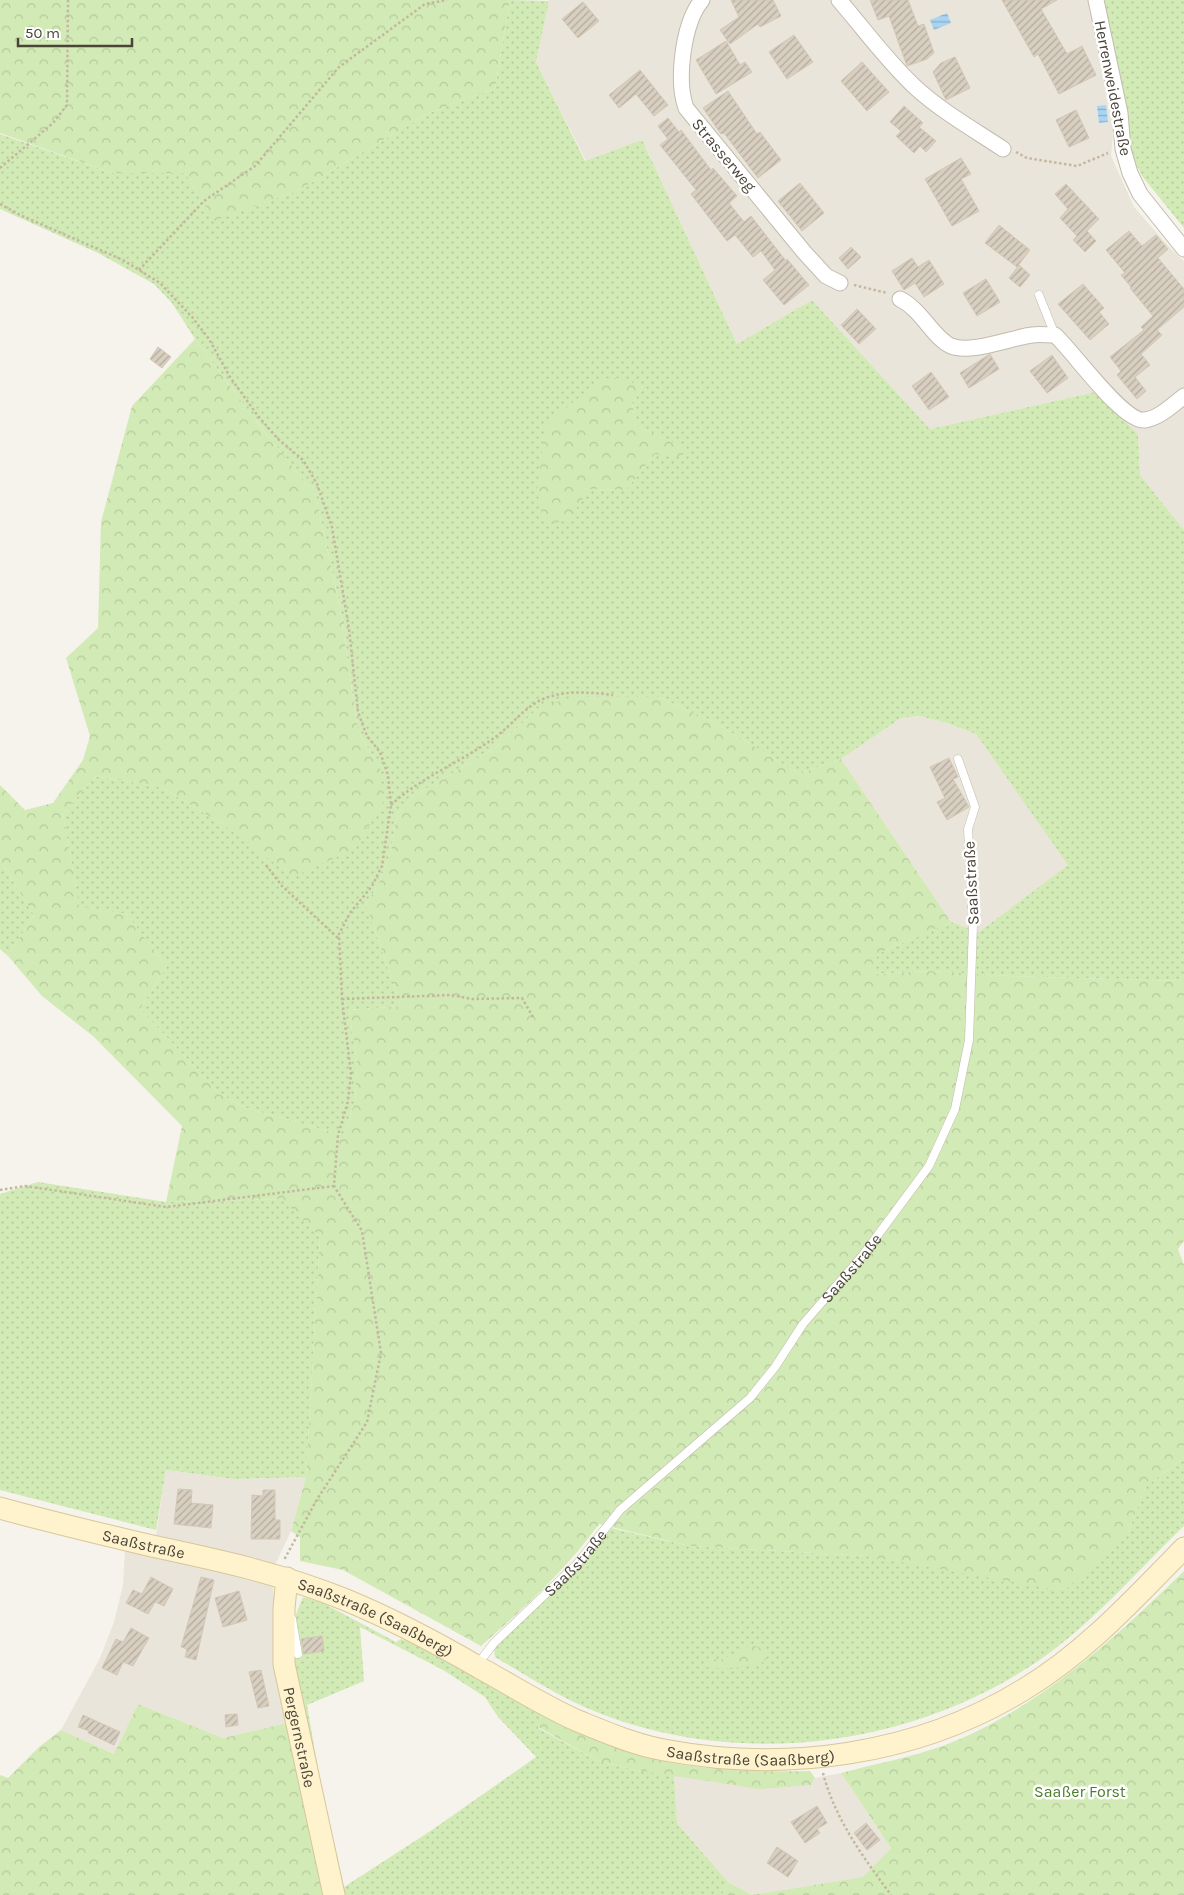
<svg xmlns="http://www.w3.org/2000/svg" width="1184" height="1895" viewBox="0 0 1184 1895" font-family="Karla,sans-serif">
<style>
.residential{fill:#eae5da}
.grass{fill:url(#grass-dots);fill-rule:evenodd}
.forest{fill:url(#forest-crowns)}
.water{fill:url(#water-rules)}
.building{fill:url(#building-hatch);stroke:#d3c7b4}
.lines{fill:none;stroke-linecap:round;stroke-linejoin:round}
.lane-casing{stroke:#c2bbae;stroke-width:9}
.street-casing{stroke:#c2bbae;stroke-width:17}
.secondary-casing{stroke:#d6c79b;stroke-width:23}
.path{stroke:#c4b79f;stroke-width:2.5;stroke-dasharray:2.5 2.5;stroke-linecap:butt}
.lane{stroke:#fff;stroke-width:8}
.street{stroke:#fff;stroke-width:15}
.secondary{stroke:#fff3cd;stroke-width:21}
.labels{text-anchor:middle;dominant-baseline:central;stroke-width:5;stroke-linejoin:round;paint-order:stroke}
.street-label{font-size:16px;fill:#4b4439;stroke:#fff}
.park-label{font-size:16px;fill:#4a7f2a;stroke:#fff}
</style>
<defs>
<pattern id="grass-dots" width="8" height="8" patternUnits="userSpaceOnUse" patternTransform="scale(1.25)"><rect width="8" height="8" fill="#d2eab5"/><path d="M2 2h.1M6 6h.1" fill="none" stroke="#b6ca9c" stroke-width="1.8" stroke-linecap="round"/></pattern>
<pattern id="forest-crowns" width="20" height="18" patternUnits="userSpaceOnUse" patternTransform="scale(1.25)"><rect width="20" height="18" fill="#d2eab5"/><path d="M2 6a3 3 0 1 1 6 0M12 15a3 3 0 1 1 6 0" fill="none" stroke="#b6ca9c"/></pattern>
<pattern id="water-rules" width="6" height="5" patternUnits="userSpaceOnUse" patternTransform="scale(1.25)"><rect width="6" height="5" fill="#a9d4f2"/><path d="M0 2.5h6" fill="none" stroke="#8caec5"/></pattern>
<pattern id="building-hatch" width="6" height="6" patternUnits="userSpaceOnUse" patternTransform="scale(1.25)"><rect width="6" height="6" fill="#d8cfc1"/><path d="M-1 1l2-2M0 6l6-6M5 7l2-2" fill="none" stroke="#b1aa9e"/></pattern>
</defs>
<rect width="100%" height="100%" fill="#f6f3ec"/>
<!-- residential -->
<path class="residential" d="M549 0H1089L1114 122 1111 156 1134 207 1172 250 1184 261V530L1140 475 1138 434 1095 392 930 429 812 300 737 344 642 140 586 161 536 62Z
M919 716 944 722 976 734 1069 865 979 932 951 922 841 759 901 718Z
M166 1470 234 1479 306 1477 291 1531 275 1565 273 1584 278 1664 287 1723 223 1738 138 1704 114 1754 61 1730 100 1658 114 1622 123 1585 125 1550 153 1555Z
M841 1773 891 1848 864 1877 752 1895 728 1882 677 1823 674 1775 719 1783 811 1785 815 1778Z"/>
<!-- grass -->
<path class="grass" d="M510 0 549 1 536 62 585 161 642 140 737 344 812 300 930 429 1095 392 1138 434 1140 475 1184 530V981L1010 976 931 971 874 974 877 954 951 922 979 932 1068 865 976 734 944 722 919 716 901 718 841 759 799 774 714 722 658 697 541 706 495 748 412 797 397 814 391 852 378 885 366 904 401 1006 349 1010 357 1063 355 1102 343 1135 246 1108 220 1094 140 1009 167 966 126 914 79 907 63 814 95 776 161 787 222 824 381 770 358 731 339 603 316 496 254 418 195 339 172 303 154 284 98 253 0 209V134L112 173H185L214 220 297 191 429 113 495 88ZM621 379 643 387 632 403 636 426 685 448 655 454 626 490 589 489Z
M1103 0H1184V228L1142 176 1131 153Z
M0 860 34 915 8 956 0 949Z
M38 1182 166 1202 283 1199 320 1237 306 1477 234 1479 166 1470 156 1530 0 1490V1194Z
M1184 1458V1526C1137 1571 1095 1621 1041 1659 914 1747 739 1770 594 1711 559 1697 527 1676 495 1657L494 1649 584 1563 611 1528 690 1546 866 1556 1128 1532 1146 1486Z
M303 1597 323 1603 396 1642 401 1639 425 1647 543 1713 538 1728 598 1761 636 1770 674 1775 677 1823 728 1882 722 1895H340L297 1692 289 1622 295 1617ZM360 1627 443 1670 485 1697 498 1717 536 1757 432 1830 344 1887 320 1780 307 1705 364 1681Z"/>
<!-- forest -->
<path class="forest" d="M0 0H510L495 88 429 113 297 191 214 221 185 173H112L0 133Z
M195 339 254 418 316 496 339 603 358 731 381 770 383 803 355 849 293 877 222 824 161 787 95 776 63 814 79 906 126 914 167 966 140 1009 220 1094 246 1108 343 1135 355 1102 357 1063 349 1010 401 1006 366 904 378 885 391 852 397 814 412 797 495 748 541 706 576 697H658L714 722 799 774 841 759 951 922 877 954 875 974 931 971 1010 976 1184 981V1241L1178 1249 1184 1265V1458L1146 1486 1128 1532 1064 1591 866 1556 690 1546 599 1524C565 1571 524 1608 481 1646L343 1570 300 1561V1537L291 1531 306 1477 320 1237 282 1199 166 1202 182 1126 94 1037 42 996 8 956 34 915 0 860V785L25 810 53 803 83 760 90 736 66 658 98 628 101 522 132 406Z
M621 378 643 387 632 403 636 426 686 448 682 457 655 454 626 490 589 489 570 518 555 523 542 515 537 490 546 425 601 379Z
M1184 1571V1895H722L728 1882 752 1895 863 1877 891 1848 841 1773C875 1764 912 1757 945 1745 1038 1709 1113 1640 1184 1571Z
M751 1645 770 1651 764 1662 731 1669 707 1667 705 1658 721 1660Z
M138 1704 223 1738 287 1723 324 1895H0V1775L8 1778 39 1747 61 1730 114 1754Z
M543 1713C580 1730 617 1750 657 1760 707 1771 759 1772 810 1771L815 1778 811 1785 759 1789 636 1770 598 1761 538 1727Z"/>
<!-- water -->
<path class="water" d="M947 13 951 23 934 30 930 20Z
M1106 105 1108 122 1099 123 1097 106Z"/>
<!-- building -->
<path class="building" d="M731 0H773L781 16 760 27 758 24 730 44 720 30 739 17Z
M870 0H908L918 26 924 24 934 53 927 59 907 66 889 16 878 20Z
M1002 0H1057L1041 9 1067 54 1082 46 1096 75 1059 94 1038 54 1034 57Z
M583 2 599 21 578 38 562 19Z
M794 35 813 62 787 79 769 52Z
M726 41 740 65 745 62 752 72 716 94 696 60Z
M955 57 970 88 946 100 933 72 941 63Z
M862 62 889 92 867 111 841 81Z
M640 70 668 105 654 116 636 94 619 108 609 95Z
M728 91 757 134 760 132 781 160 758 178 724 133 721 134 703 108Z
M904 106 923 123 919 127 936 141 926 152 920 146 914 153 896 136 901 131 890 122Z
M1076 110 1089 138 1069 147 1056 120Z
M668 118 679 132 681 130 711 170 713 168 737 196 729 203 744 222 751 216 786 261 787 259 809 285 784 305 763 280 775 270 761 251 753 257 735 235 727 241 691 194 696 190 660 145 668 139 658 126Z
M961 158 971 174 961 179 979 211 952 226 925 179Z
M800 183 824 213 802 231 778 201Z
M1066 184 1099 219 1087 231 1096 241 1085 252 1073 240 1077 236 1060 218 1068 209 1055 194Z
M999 225 1030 250 1017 267 985 243Z
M1129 231 1142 246 1156 235 1168 249 1158 258 1184 289V307L1157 330 1162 335 1141 354 1150 365 1135 377 1146 391 1137 399 1117 375 1121 371 1110 357 1144 330 1141 327 1153 316 1130 288 1131 287 1121 275 1125 273 1106 250Z
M851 247 861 257 848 269 839 258Z
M912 258 918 267 929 260 944 284 924 297 915 283 904 290 892 271Z
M1019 265 1030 275 1020 287 1009 278Z
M986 279 1000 302 977 316 963 293Z
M1083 284 1104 308 1099 312 1109 324 1090 340 1058 304Z
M857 309 876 329 859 344 841 325Z
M158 347 171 357 162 368 150 359Z
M990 354 999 369 969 388 960 373Z
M1052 355 1068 378 1047 393 1030 371Z
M931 372 949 397 929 410 912 386Z
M949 758 958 777 953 779 969 807 947 820 937 802 945 798 930 767Z
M178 1489 192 1490 191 1503 213 1505 211 1528 174 1524Z
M263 1490H275V1520H280V1539H251L252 1495 263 1496Z
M151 1577 173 1589 164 1606 155 1602 148 1614 126 1603 133 1590 142 1594Z
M201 1577 214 1580 196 1660 185 1657 187 1649 181 1647Z
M239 1591 247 1620 223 1627 215 1598Z
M131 1628 149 1638 133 1666 123 1662 117 1675 102 1668 116 1639 123 1642Z
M322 1636 324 1651 304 1654 301 1639Z
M261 1670 269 1706 258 1708 249 1672Z
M237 1714 238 1725 226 1727 225 1715Z
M83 1715 120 1732 114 1745 88 1733 89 1731 78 1727Z
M817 1806 827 1823 817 1829 820 1833 805 1843 791 1822Z
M866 1823 880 1840 867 1850 854 1833Z
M777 1847 798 1861 788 1877 767 1863Z"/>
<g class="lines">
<!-- lane casing -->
<g class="lane-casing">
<g id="lane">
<path d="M1039 295 1055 335"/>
<path d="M292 1619 298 1654"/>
<path id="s1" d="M477 1665 494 1643 577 1564 620 1510 750 1398 775 1367 803 1324 863 1255 929 1166 955 1109 969 1040 973 926 968 829 975 807 958 759"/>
</g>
</g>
<!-- street casing -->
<g class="street-casing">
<path id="street" d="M702 0C683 23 676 80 686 108L804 252 826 276 840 283
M839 0C864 29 887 61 915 87 941 111 973 129 1003 149
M1096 0 1120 113 1123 149 1130 173 1140 194 1184 249
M900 299C922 310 933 338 951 346 971 354 1010 338 1032 335 1039 334 1047 335 1055 335 1073 351 1123 423 1145 420 1159 418 1173 405 1184 396"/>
</g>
<!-- secondary casing -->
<g class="secondary-casing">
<g id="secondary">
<path id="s2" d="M0 1508C50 1522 101 1534 152 1546 218 1560 283 1574 346 1600 392 1619 437 1643 480 1668 513 1686 544 1706 578 1721 605 1732 635 1745 664 1750 786 1773 917 1755 1023 1690 1085 1653 1134 1599 1184 1548"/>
<path id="s3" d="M287 1578 284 1608V1664L334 1895"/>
</g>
</g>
<!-- path -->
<path class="path" d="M1016 152 1027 158 1077 166 1108 153
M0 168 53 123 67 105 68 0
M0 204 22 216 123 260 160 283 192 317 209 339 230 377 258 416 278 439 303 460 317 484 332 527 349 629 358 712 367 736 380 752 388 775 391 805 382 866 372 886 350 913 339 934 342 999 351 1074 348 1101 338 1135 334 1186 362 1231 381 1353 367 1422 316 1501 284 1560
M139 270 204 201 255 166 339 67 425 4 447 0
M854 285 887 293
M391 805C421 777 461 762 494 738 514 724 527 702 552 696 572 690 593 693 613 695
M266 865 282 886 339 939
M342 999 451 995 472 999 522 998 533 1017
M0 1190 25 1186 166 1207 334 1186
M823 1773C835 1819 863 1857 891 1895"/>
<!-- lane -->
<use href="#lane" class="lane"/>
<!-- street -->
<use href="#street" class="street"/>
<!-- secondary -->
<use href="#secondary" class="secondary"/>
</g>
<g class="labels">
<!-- street labels -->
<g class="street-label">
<text transform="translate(1113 88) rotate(79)">Herrenweidestraße</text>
<text transform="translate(724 155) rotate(50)">Strasserweg</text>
<text transform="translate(971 883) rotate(-93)">Saaßstraße</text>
<text stroke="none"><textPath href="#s1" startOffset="548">Saaßstraße</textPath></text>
<text stroke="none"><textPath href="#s2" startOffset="148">Saaßstraße</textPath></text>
<text stroke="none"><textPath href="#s1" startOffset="142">Saaßstraße</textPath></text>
<text stroke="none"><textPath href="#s2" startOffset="392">Saaßstraße (Saaßberg)</textPath></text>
<text stroke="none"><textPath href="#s3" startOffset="161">Pergernstraße</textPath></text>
<text stroke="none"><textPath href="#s2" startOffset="798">Saaßstraße (Saaßberg)</textPath></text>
</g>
<!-- park labels -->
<g class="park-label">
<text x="1080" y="1791">Saaßer Forst</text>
</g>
</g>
<!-- scale -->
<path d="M18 38v8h114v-8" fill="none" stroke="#4b4439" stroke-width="2.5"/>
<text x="25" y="38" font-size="15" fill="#4b4439" stroke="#ffffff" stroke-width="4" paint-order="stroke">50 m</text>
</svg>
